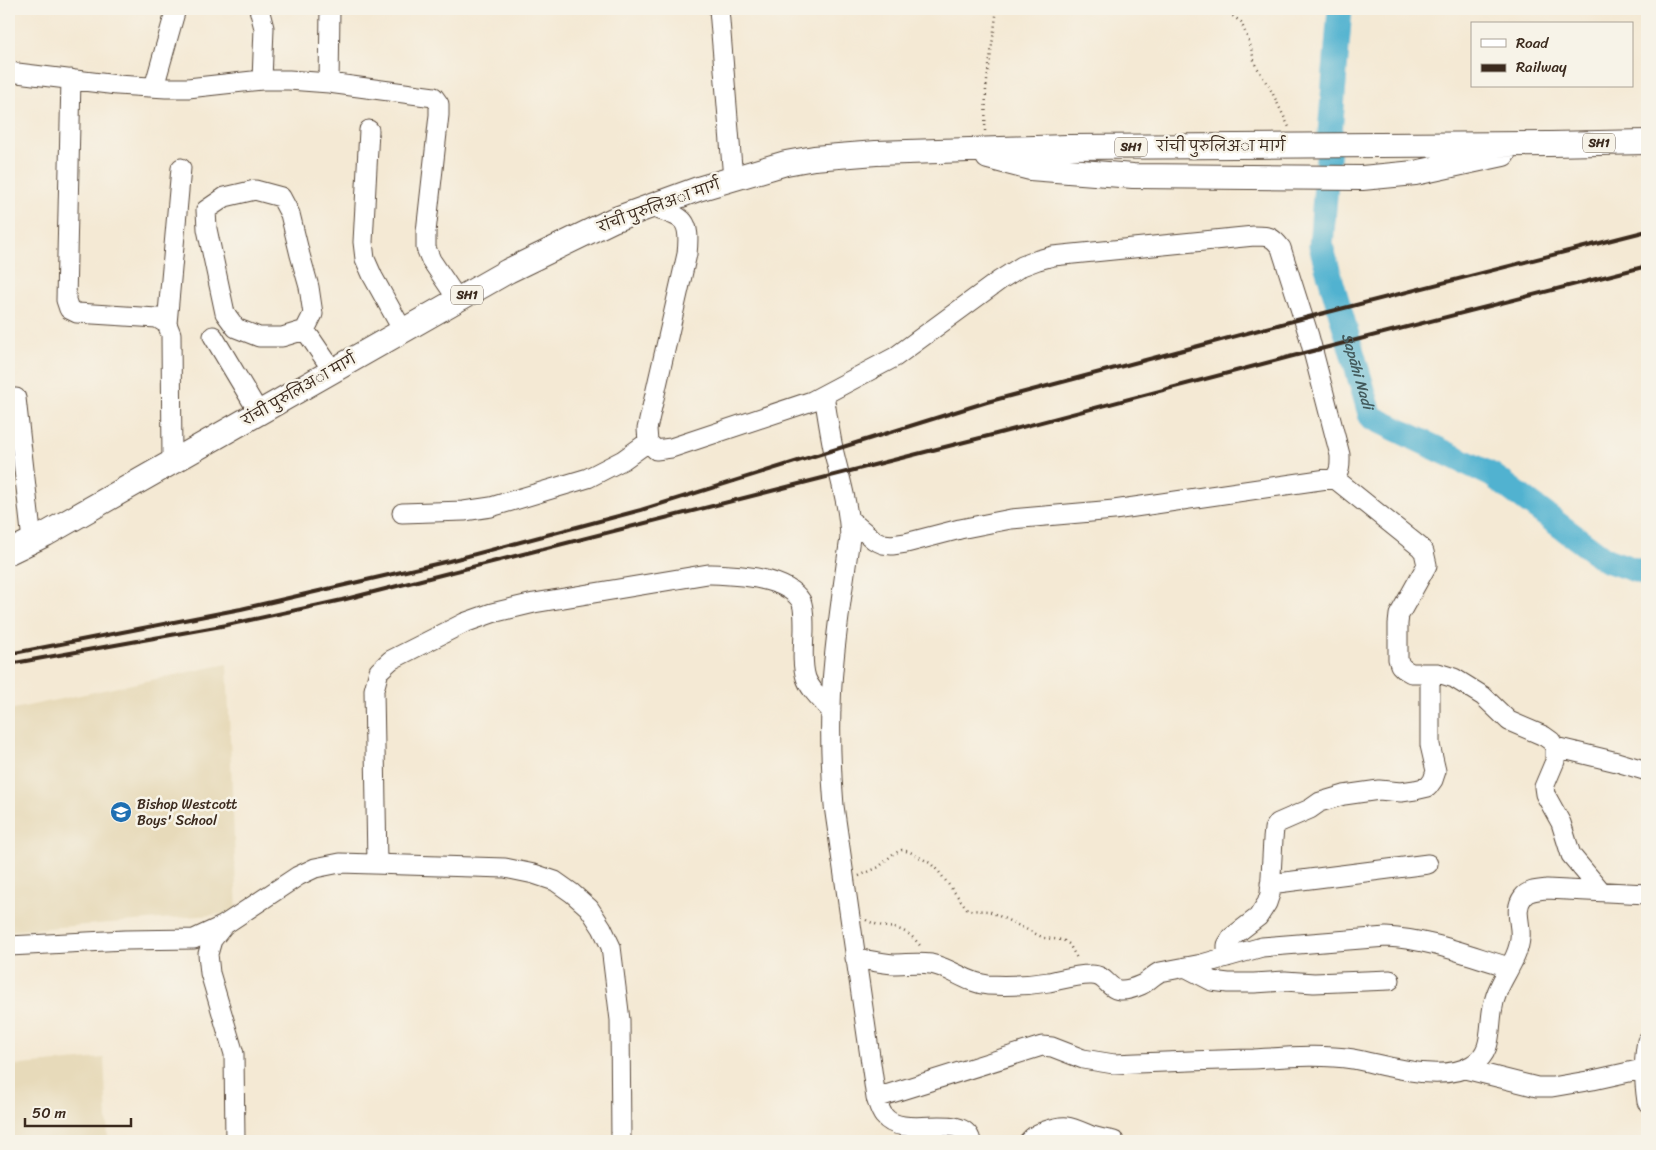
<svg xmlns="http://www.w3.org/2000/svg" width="1656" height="1150" viewBox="0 0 1656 1150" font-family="Sriracha,'Playpen Sans Deva',sans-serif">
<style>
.built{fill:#e7daba}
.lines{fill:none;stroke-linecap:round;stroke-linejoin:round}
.river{stroke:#51b2d0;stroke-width:25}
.minor-casing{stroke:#574739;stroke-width:21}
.major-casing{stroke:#574739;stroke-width:26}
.path{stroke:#574739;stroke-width:2.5;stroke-dasharray:1 4;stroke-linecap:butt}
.minor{stroke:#fff;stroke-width:19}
.major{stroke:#fff;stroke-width:24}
.rail{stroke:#3b2a1e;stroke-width:4}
.labels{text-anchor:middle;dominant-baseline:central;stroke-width:5;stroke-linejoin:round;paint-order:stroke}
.shield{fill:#f7f3e8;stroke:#73665b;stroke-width:1}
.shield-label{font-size:12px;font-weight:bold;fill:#3b2a1e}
.street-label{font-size:14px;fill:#3b2a1e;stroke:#f7f3e8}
.poi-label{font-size:14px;fill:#3b2a1e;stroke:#f7f3e8;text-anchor:start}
.water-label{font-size:15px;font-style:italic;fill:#435a5c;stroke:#f7f3e8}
</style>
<rect width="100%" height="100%" fill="#f7f3e8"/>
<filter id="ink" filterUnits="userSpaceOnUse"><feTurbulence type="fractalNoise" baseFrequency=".02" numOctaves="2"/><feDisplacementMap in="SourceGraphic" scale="10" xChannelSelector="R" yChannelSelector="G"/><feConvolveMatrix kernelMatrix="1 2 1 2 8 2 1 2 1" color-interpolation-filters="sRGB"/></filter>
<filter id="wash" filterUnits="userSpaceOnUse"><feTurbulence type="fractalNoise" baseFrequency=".0096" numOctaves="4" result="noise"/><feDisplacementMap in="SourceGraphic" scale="20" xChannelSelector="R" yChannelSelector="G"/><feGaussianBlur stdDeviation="1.12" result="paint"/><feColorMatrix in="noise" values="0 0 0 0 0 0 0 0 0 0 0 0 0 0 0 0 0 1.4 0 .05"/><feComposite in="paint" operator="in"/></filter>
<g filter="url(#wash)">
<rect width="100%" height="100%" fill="#f4e9d4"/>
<!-- built -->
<path class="built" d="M227 664 237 913 9 931V710Z
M104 1058 108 1141H9V1066Z"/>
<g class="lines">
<!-- river -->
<path class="river" id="s1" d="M1340 9 1321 246 1371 417 1492 475 1606 560 1647 574"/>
</g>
</g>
<g filter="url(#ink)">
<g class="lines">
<!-- minor casing -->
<g class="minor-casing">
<path id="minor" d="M259 9 264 28 262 80
M719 9 733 179
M9 72 117 85 166 88H188L262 80H289L329 83 434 97 439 104V115L426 232V248L431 260 458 300
M71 79 66 300 69 309 77 313 157 318 167 324 171 334 172 462
M329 83 330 9
M154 87 176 9
M369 130 363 242 365 259 373 277 403 331
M650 207C683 217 691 217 687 254L647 429 648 442 656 450 671 448 812 401 895 357 1000 280 1022 266 1038 260 1053 256 1254 236C1269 236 1272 236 1281 248L1309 336 1340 455C1340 464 1341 471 1334 478
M167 324 181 168
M305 330 313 314 309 287 300 255 290 214 281 197 255 190 225 197 206 210 207 229 225 313 236 328 259 337H282L305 330 333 371
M213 336 259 413
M824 395C827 414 830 434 834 453 841 482 849 508 850 538 844 579 838 619 834 660 829 708 830 758 834 806L876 1098C878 1103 880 1111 884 1116 903 1141 963 1110 971 1141
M16 398 32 541
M402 513 464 511 491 507 588 478 623 460 648 442
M849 519 874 540 883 544 892 545 906 543 960 529 1011 519 1114 510 1334 478 1420 547 1424 552 1427 565 1399 615 1398 624V659L1400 665 1404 669 1411 673H1438L1454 678 1483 696 1509 721 1544 736 1551 741 1555 747V761L1544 787 1545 794 1561 823 1571 855 1601 891
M1555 747 1617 762 1647 771
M377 863 374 690 379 671 391 660 464 623 492 613 534 603 708 574C734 575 786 576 801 601 804 607 804 621 804 628 804 644 801 662 806 678 810 690 823 701 831 711
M1270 884 1428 864
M9 946 125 940 194 939 222 926
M1227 957V945L1232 937 1258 917 1267 903 1270 894 1273 839 1274 829 1278 823 1310 809 1320 802 1344 795 1379 790 1401 792 1415 790 1428 787 1433 780 1436 771 1430 745V673
M855 958C868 960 881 963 893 964 906 964 918 962 931 964 952 968 966 983 988 985 1008 986 1030 985 1049 982 1063 979 1077 975 1090 975 1113 974 1104 1001 1141 985 1148 982 1153 975 1160 972L1202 964 1262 947 1386 937C1428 939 1468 955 1509 967
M1185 967 1212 981 1228 983H1254L1285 981 1314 983 1390 980
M1647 1041C1643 1061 1644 1081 1647 1102
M1465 1069 1537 1087H1552L1593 1080 1647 1068
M876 1098 1042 1046 1052 1047 1083 1059 1114 1064C1161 1062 1208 1060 1254 1059 1287 1057 1320 1054 1353 1059 1386 1065 1441 1084 1472 1065 1492 1053 1489 1033 1492 1012 1493 1004 1495 997 1498 990 1505 973 1519 956 1520 938 1522 925 1513 910 1523 897 1528 890 1539 890 1547 889L1647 894
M235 1141 234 1054 210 973 208 954 212 940 224 925 298 876 315 868 340 863 505 868 534 874 555 881 572 893 589 908 602 928 611 947 620 1020 621 1141
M1029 1141C1033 1136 1039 1133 1045 1131 1065 1124 1069 1126 1087 1134 1095 1138 1105 1139 1114 1141"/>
</g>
<!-- major casing -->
<g class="major-casing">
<path id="major" d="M988 157 1030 168 1133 176 1362 178 1415 173 1503 154
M9 552 46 534 508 271 613 220 698 189 786 163 814 158 876 153 1067 147 1550 144 1647 142"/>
</g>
<!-- path -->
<path class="path" d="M1214 9 1230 14 1241 22 1250 44 1255 64 1272 92 1289 127
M985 131 986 88 997 9
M859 876 879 867 893 854 902 850 910 852 930 863 939 872 968 910 989 911 1044 938 1063 940 1069 944 1078 960
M866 920C891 933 901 920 922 948"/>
<!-- minor -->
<use href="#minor" class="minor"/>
<!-- major -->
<use href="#major" class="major"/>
<!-- rail -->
<path class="rail" d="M9 654 241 609 449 561 641 510 987 402 1285 323 1647 231
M9 664 227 625 342 600 992 435 1289 357 1647 266"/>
</g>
</g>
<!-- icons -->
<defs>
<g id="school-disc" transform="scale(1.125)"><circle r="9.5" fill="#1f6fb2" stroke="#f7f3e8"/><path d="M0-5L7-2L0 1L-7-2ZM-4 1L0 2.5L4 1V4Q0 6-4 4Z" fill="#fff"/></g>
</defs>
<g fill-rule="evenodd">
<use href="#school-disc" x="121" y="812"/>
</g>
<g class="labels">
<!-- shield labels -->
<g class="shield">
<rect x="1583" y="133.5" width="32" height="19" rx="4"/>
<rect x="1115" y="137.5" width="32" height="19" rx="4"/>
<rect x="451" y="285.5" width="32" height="19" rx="4"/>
</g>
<g class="shield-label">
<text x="1599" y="143">SH1</text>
<text x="1131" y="147">SH1</text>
<text x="467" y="295">SH1</text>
</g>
<!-- street labels -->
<g class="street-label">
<text x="1221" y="146">रांची पुरुलिअा मार्ग</text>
<text transform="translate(659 206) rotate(-20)">रांची पुरुलिअा मार्ग</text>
<text transform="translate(299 390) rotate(-30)">रांची पुरुलिअा मार्ग</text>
</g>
<!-- poi labels -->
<g class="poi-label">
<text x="137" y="804">Bishop Westcott<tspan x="137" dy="16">Boys' School</tspan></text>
</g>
<!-- water labels -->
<g class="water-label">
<text stroke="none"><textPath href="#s1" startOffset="368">Sapāhi Nadi</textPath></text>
</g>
</g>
<!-- margin -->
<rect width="1656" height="1150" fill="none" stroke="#f7f3e8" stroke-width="30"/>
<!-- legend -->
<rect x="1471" y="22" width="162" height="65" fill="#f7f3e8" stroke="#aca397"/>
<rect x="1481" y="39" width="25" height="8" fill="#ffffff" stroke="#aca397"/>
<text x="1516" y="48" font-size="15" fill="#3b2a1e">Road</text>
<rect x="1481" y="64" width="25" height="8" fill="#3b2a1e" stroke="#aca397"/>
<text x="1516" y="72" font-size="15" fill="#3b2a1e">Railway</text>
<!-- scale -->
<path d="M25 1118v8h106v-8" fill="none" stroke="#3b2a1e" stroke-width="2.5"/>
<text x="32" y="1118" font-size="15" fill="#3b2a1e" stroke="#f7f3e8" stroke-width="4" paint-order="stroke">50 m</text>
</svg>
